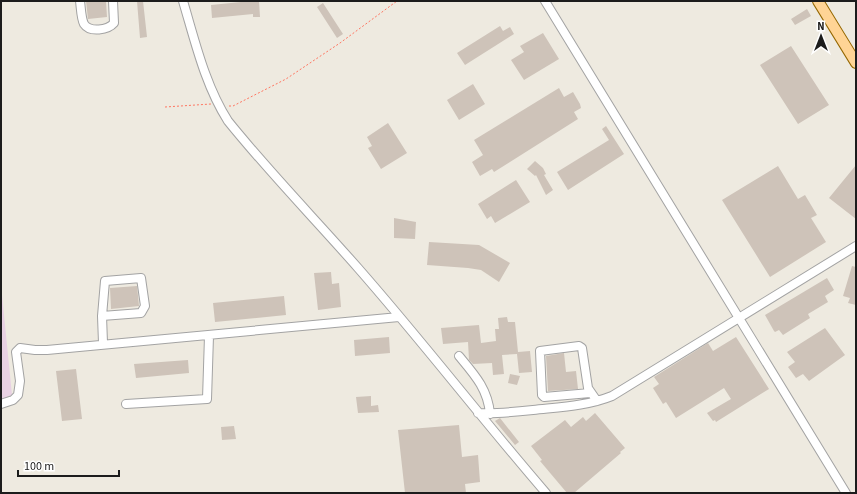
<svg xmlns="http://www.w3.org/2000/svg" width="857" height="494" viewBox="0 0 857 494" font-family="'Source Sans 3',sans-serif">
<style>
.railway{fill:#e8d1e3}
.building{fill:#cec3b9}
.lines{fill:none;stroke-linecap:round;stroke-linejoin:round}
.minor-casing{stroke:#a3a3a3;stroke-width:10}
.major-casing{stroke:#946700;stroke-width:12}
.path{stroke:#ff7661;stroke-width:1;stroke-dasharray:2 2;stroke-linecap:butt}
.minor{stroke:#fff;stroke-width:8}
.major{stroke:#ffd495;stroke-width:10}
</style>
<rect width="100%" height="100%" fill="#eeeae0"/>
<!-- railway -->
<path class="railway" d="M1 285 12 395 1 400Z"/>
<!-- building -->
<path class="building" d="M86 1H106L107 17 88 19Z
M137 1H143L147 37 140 38Z
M251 1H259L260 17H253V14L212 18 211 5Z
M323 3 343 34 337 38 317 7Z
M807 9 811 16 795 25 791 19Z
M500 26 503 31 510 27 514 34 465 65 457 53Z
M543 33 559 59 524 80 511 60 524 52 520 46Z
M791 46 829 105 798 124 760 65Z
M473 84 485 104 459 120 447 100Z
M559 88 564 97 573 92 580 104 581 108 574 112 578 119 494 172 492 169 480 176 472 162 483 155 474 140Z
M388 123 407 153 381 169 368 148 372 146 367 137Z
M606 126 624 154 568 190 557 172 609 140 602 129Z
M535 161 543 168 546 174 544 175 553 190 546 195 536 175 535 176 527 169Z
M856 165V219L829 198Z
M778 166 798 199 805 195 817 215 811 218 826 242 770 277 722 200Z
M516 180 530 202 495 223 491 216 487 219 478 204Z
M394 218 416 222 415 239 394 238Z
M429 242 479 245 510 263 499 282 481 270 468 268 427 265Z
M852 266 856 267V305L848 303 850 298 843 296Z
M331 272 332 284 339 283 341 307 318 310 314 273Z
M827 278 834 290 825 296 828 302 808 314 810 318 783 335 779 330 775 332 774 331 765 315Z
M137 286 139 306 111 309 110 288Z
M284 296 286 315 215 322 213 303Z
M507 317 508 322H515L518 352 530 351 532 372 519 373 517 354 502 355 504 374 493 375 492 363 473 364 469 360 468 342 443 344 441 328 479 325 481 343 496 341 495 329H499L498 318Z
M825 328 845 355 809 381 803 374 796 378 788 367 795 362 787 352Z
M389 337 390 353 355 356 354 340Z
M736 337 769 389 716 422 715 420 713 421 707 413 731 399 724 388 676 418 666 402 663 404 653 388 659 384 654 377 708 343 713 351Z
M564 353 566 372 576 371 578 389 548 391 546 356Z
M188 360 189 373 136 378 134 364Z
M76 369 82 419 62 421 56 371Z
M510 374 520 376 517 385 508 383Z
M371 396V406L378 405 379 412 358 413 356 397Z
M595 413 625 448 620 452 621 453 574 493H567L540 461 542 460 531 446 565 420 571 427 583 417 586 421Z
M500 418 519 442 515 445 495 421Z
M459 425 462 457 478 455 480 482 465 484 466 493H405L398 430Z
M234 426 236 439 222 440 221 427Z"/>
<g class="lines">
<!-- minor casing -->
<g class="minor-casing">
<path id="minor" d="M80 1C81 8 81 18 84 24 90 33 108 30 114 23L113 1
M183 1C195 41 205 85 228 121 269 172 315 219 358 268 423 342 482 419 546 493
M545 1 846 493
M102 316 141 313 145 306 141 278 105 281 102 316 103 343
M459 356C474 374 488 389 490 414
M590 393 544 397 542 395 540 351 579 346 582 348 588 388 597 401
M1 404 13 400 18 395 20 381 16 352 20 348 35 350H47L399 317
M126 404 207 399 209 336
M478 413C496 414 515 412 533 410 560 407 587 406 612 396L856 246"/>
</g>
<!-- major casing -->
<g class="major-casing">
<path id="major" d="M818 1 856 63"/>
</g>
<!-- path -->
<path class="path" d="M229 106H233L286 79 340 43 397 1
M165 107 211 104"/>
<!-- minor -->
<use href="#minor" class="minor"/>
<!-- major -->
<use href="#major" class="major"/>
</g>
<!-- border -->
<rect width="857" height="494" fill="none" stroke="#1c1c1c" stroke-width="4"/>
<!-- north arrow -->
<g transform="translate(821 36)" stroke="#ffffff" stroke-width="3" paint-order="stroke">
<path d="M0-3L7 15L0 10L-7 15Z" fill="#1c1c1c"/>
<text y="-6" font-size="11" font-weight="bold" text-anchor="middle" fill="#1c1c1c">N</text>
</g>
<!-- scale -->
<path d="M18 470v6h101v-6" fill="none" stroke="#1c1c1c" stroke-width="2"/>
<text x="24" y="470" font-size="12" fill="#1c1c1c" stroke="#ffffff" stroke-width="3" paint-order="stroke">100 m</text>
</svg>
